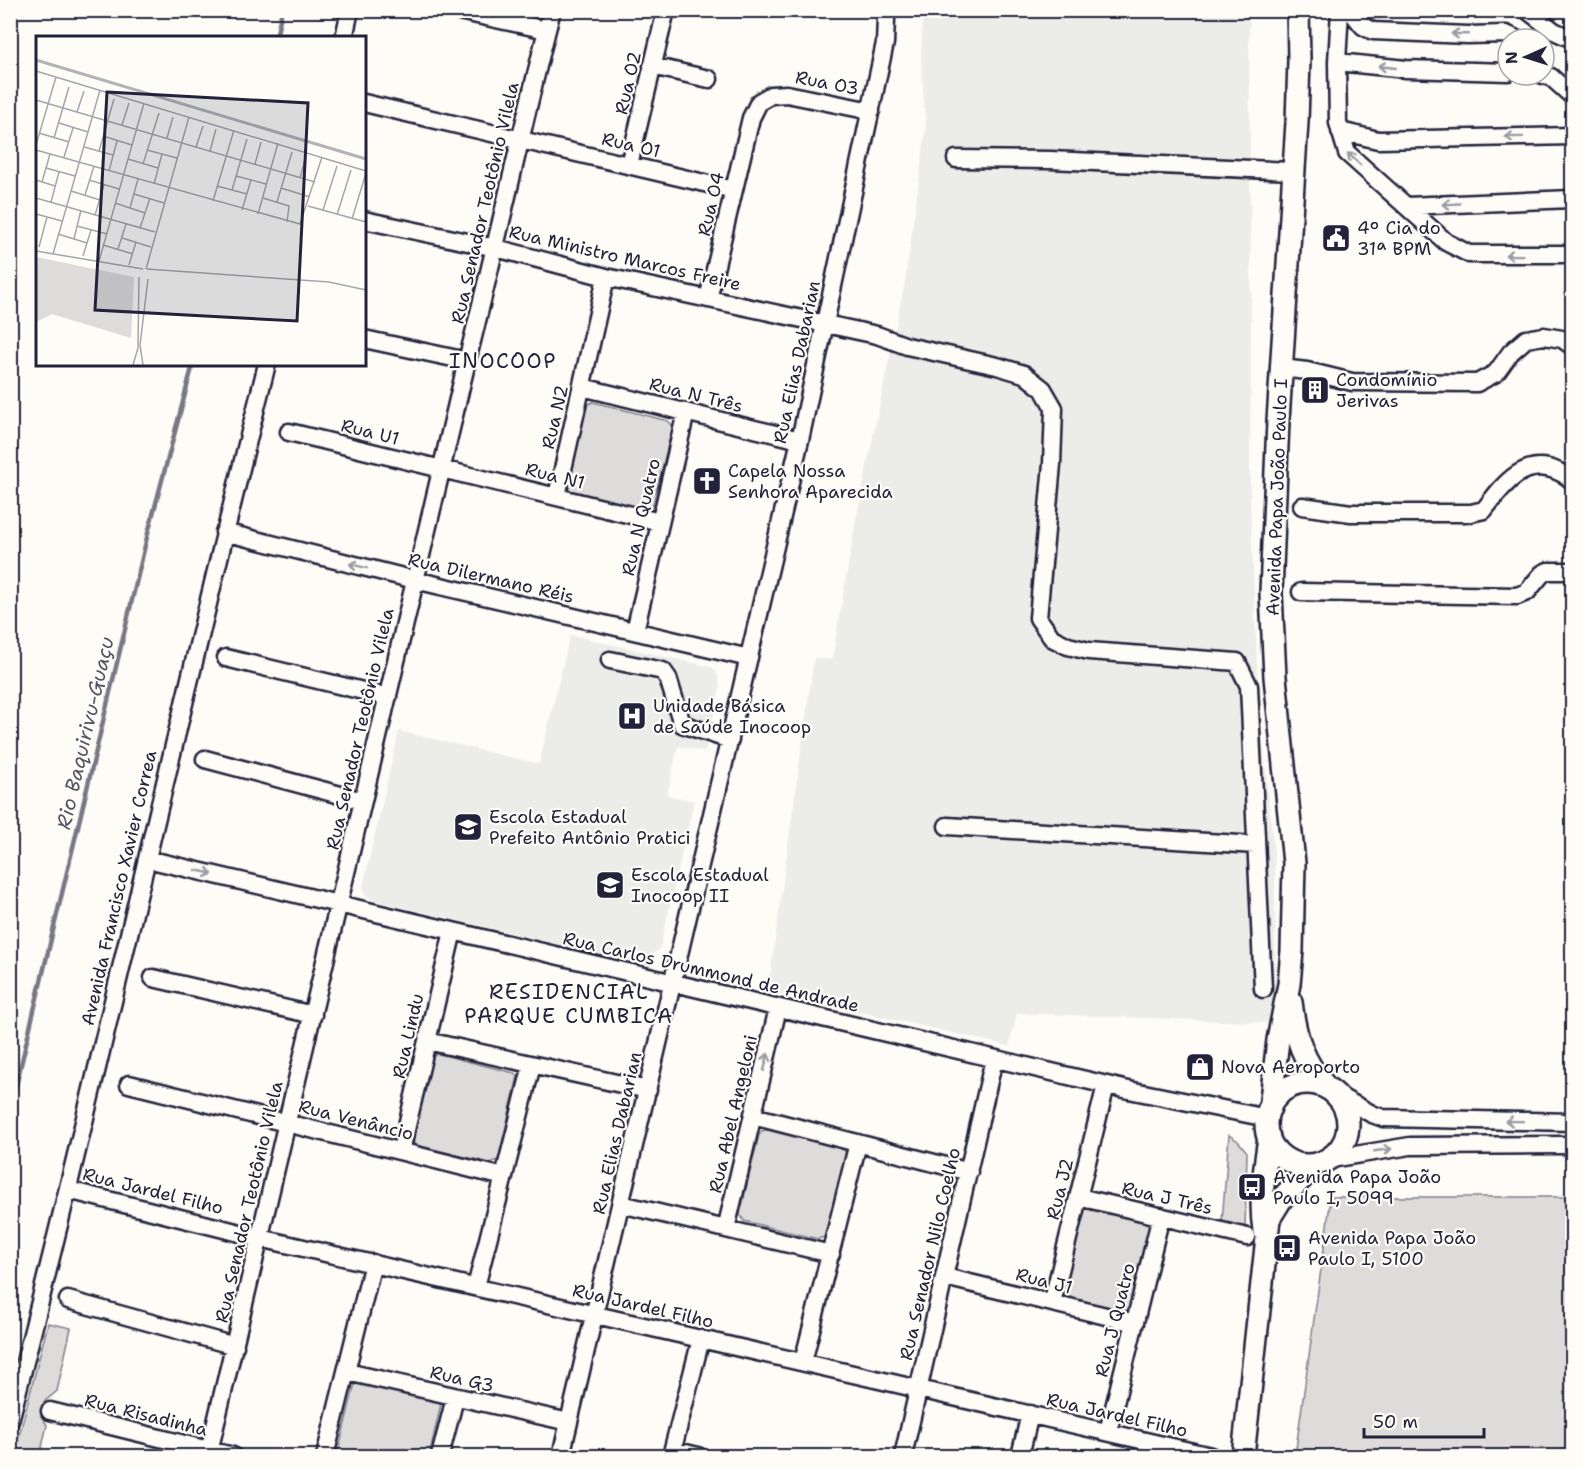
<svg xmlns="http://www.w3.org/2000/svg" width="1583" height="1467" viewBox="0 0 1583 1467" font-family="'Shantell Sans',sans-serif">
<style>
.built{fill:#ecece9}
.green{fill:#dddcdb;stroke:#807f8b;stroke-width:1.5}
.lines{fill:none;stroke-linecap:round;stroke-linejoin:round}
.stream{stroke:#787885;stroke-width:4.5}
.minor-casing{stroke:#22223b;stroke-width:21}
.major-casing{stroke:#22223b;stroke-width:26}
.minor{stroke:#fdfcf7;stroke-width:16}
.major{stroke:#fdfcf7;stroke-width:21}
.oneway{stroke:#9a9aa2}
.labels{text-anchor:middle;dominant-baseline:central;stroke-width:4.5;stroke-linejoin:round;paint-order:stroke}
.street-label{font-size:18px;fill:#22223b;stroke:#fdfcf7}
.poi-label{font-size:18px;fill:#22223b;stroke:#fdfcf7;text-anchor:start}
.water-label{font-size:20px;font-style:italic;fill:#545466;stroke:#fdfcf7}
.quarter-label{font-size:21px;letter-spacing:1.5px;fill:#22223b;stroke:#fdfcf7}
.inset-river{fill:none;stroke:#b2b2b7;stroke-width:3}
.inset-road{fill:none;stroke:#a5a5ac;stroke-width:1.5}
.view{fill:#22223b;fill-opacity:0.15;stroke:#22223b;stroke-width:3}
.inset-edge{fill:none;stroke:#22223b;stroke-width:3}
</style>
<rect width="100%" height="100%" fill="#fdfcf7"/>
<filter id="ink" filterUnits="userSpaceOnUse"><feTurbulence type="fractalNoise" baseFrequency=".0167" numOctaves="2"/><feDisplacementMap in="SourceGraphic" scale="12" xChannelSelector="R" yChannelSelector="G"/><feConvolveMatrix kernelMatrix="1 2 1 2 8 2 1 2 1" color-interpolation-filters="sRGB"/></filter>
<g filter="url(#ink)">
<!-- built -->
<path class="built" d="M923 11H1249L1251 302 1250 497 1258 692 1275 865V1023L1017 1013 1009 1046 768 991 814 658 832 660 856 520 905 282 926 130 921 58Z
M570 635 711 667 716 671 718 677 720 687 705 752 678 746 667 795 694 801 660 948 646 960 638 963 372 900 364 893 363 886 399 731 539 764Z"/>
<!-- green -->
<path class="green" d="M593 402 668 421 672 425V429L652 508 644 512 570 493 566 486 585 407 588 404Z
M439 1054 514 1073 518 1076 498 1160 490 1163 416 1145 411 1138 431 1059 434 1055Z
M767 1130 842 1149 846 1152 827 1236 818 1239 744 1221 740 1214 759 1135 762 1131Z
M1229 1135 1238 1141 1247 1152 1245 1228 1222 1222Z
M1331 1197H1572V1456H1295Z
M1089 1207 1145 1222 1149 1226 1150 1231 1131 1307 1128 1311 1068 1298 1063 1291 1081 1212Z
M48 1323 71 1328 57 1391 44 1402 41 1416 47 1425 40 1456H14Z
M362 1382 437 1401 441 1404 429 1456H337L354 1387 357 1383Z"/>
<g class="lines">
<!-- stream -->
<path class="stream" d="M276 38 282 10
M10 1111 148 533 193 364"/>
<!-- minor casing -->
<g class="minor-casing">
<path id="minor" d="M454 10 547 30
M1340 10 1337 62 1338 123 1347 153 1446 242 1469 254H1572
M1350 10 1363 26 1373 31 1468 35 1506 34 1517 39
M1527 10 1554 31 1572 39
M344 38 350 10
M1337 62 1406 69 1508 72
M652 66 709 79
M1543 75 1551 77 1572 96
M364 103 734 190
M1340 131 1378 140 1572 136
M956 159 1050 160 1293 171
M629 165 666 10
M1406 206 1572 199
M364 220 496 248 606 277 877 335 907 346 997 366 1024 374 1043 389 1054 408 1052 464 1038 618 1052 638 1068 646 1089 651 1237 662 1249 686 1263 989
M708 299 751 118 759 102 771 95 787 94 871 111
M364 339 467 361
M1281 368 1307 371 1352 382 1477 383 1496 373 1511 352 1526 339 1544 336 1562 339 1572 346
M582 387 800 440
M289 432 660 522
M557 496 606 277
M1302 506 1351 513H1471L1484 510C1502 487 1523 456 1557 471 1563 474 1568 476 1572 481
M224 532 415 580 749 658
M1301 592 1517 596 1527 592 1542 574 1548 571H1572
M635 631 686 412
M226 658 388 697
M610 660 663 671 668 678 682 724 730 740
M205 759 363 801
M947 826 1256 845
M147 859 1124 1089 1267 1118
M153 978 313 1015
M427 1041 648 1090
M129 1084 504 1177
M1335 1094 1372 1114 1383 1118 1572 1122
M753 1116 969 1172
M401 1151 453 931
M1325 1160 1410 1146 1572 1145
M68 1190 260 1238 1211 1456
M1079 1197 1247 1237
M621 1204 831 1254
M726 1229 778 1008
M945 1277 1135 1323
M476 1287 532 1065
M68 1300 235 1346
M1052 1303 1106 1085
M803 1362 858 1143
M347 1372 569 1422
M50 1411 233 1456
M10 1421C100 1070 178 716 267 364
M1108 1432 1161 1216
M673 1450 698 1456
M208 1456 467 361C497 244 522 127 552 10
M325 1456 373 1263
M440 1456 455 1398
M561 1456 800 440 885 43 886 19 883 10
M671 1456 701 1339
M903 1456 994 1059
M1020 1456 1030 1414"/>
</g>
<!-- major casing -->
<g class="major-casing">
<path id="major" d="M1291 1002C1295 1036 1303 1063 1327 1088
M1266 1124a41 41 0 1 1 82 0a41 41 0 1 1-82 0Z
M1270 1108 1278 1040 1289 984 1292 951 1294 863 1275 677 1271 593 1278 421 1297 122 1299 60 1298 10
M1264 1230C1259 1199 1265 1168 1269 1137
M1243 1456 1269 1219 1282 1198 1316 1164"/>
</g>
<!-- minor -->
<use href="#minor" class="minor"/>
<!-- major -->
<use href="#major" class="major"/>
</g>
<!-- one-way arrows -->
<defs><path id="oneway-shaft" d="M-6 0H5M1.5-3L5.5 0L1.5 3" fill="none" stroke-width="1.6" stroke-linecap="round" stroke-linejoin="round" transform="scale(1.5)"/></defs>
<g class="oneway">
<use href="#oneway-shaft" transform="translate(1460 34) rotate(-178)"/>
<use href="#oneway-shaft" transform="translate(1387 67) rotate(-174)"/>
<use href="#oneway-shaft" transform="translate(1514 137) rotate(179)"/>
<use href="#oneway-shaft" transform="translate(1354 159) rotate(-137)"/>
<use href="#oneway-shaft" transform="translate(1451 204) rotate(177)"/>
<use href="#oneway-shaft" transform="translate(1514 255) rotate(-179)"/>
<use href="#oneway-shaft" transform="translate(358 566) rotate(-166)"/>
<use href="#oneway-shaft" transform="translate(204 872) rotate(13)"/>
<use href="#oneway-shaft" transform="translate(766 1062) rotate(-77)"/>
<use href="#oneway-shaft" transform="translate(1514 1121) rotate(-179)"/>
<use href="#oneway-shaft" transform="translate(1383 1150) rotate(-8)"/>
</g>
</g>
<!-- icons -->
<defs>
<g id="civic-square" transform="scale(1.5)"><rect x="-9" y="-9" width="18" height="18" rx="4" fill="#22223b" stroke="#fdfcf7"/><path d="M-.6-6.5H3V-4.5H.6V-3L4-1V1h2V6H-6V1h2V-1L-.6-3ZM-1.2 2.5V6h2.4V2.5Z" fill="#fff"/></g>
<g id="building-square" transform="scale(1.5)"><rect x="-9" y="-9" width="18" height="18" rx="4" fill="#22223b" stroke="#fdfcf7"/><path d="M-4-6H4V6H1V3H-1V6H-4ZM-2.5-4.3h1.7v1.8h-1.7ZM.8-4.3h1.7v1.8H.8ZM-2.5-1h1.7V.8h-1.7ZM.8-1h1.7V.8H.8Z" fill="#fff"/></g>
<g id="church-square" transform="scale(1.5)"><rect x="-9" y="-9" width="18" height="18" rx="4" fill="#22223b" stroke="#fdfcf7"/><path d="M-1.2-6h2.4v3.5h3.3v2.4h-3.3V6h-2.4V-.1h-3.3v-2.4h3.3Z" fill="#fff"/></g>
<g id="hospital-square" transform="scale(1.5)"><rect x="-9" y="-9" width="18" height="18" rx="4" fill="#22223b" stroke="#fdfcf7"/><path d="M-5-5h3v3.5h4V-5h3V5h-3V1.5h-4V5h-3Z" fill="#fff"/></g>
<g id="school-square" transform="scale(1.5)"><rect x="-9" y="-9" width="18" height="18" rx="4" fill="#22223b" stroke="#fdfcf7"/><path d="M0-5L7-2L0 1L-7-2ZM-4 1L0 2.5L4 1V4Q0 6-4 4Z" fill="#fff"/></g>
<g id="shop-square" transform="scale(1.5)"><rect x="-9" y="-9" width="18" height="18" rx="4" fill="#22223b" stroke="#fdfcf7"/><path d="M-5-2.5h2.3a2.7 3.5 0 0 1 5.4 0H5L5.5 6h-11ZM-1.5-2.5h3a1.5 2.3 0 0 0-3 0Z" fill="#fff"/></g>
<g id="bus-square" transform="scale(1.5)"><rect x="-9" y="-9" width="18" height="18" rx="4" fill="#22223b" stroke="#fdfcf7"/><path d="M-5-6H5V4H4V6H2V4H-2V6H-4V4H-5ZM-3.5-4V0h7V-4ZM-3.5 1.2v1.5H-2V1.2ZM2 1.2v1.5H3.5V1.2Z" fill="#fff"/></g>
</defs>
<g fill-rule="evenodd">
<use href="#civic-square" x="1336" y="238"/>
<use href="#building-square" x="1315" y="390"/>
<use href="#church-square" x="707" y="481"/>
<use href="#hospital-square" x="632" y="716"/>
<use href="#school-square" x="468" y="827"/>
<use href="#school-square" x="610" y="885"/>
<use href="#shop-square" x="1200" y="1067"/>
<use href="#bus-square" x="1252" y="1187"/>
<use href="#bus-square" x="1287" y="1248"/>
</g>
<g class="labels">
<!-- street labels -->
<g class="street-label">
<text transform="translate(628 83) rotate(-77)">Rua O2</text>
<text transform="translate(827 83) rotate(11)">Rua O3</text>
<text transform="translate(631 145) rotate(13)">Rua O1</text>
<text transform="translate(485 203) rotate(-77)">Rua Senador Teotônio Vilela</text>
<text transform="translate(711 204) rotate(-77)">Rua O4</text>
<text transform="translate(625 258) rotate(13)">Rua Ministro Marcos Freire</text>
<text transform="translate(797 362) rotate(-78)">Rua Elias Dabarian</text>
<text transform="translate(696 395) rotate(14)">Rua N Três</text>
<text transform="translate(555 417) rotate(-77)">Rua N2</text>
<text transform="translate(370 432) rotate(14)">Rua U1</text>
<text transform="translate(555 476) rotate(14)">Rua N1</text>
<text transform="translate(1277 497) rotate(-88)">Avenida Papa João Paulo I</text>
<text transform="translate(641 517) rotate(-77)">Rua N Quatro</text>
<text transform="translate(491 578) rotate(13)">Rua Dilermano Réis</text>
<text transform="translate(360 729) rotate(-77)">Rua Senador Teotônio Vilela</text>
<text transform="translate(119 888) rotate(-77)">Avenida Francisco Xavier Correa</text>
<text transform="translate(711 972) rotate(13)">Rua Carlos Drummond de Andrade</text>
<text transform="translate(408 1036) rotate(-77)">Rua Lindu</text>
<text transform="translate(733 1114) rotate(-77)">Rua Abel Angeloni</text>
<text transform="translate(356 1120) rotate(14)">Rua Venâncio</text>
<text transform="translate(617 1133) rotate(-77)">Rua Elias Dabarian</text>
<text transform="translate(1060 1189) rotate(-76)">Rua J2</text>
<text transform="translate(153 1191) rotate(14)">Rua Jardel Filho</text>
<text transform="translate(1167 1198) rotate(13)">Rua J Três</text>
<text transform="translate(249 1202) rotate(-77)">Rua Senador Teotônio Vilela</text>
<text transform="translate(930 1254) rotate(-77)">Rua Senador Nilo Coelho</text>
<text transform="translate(1044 1281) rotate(14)">Rua J1</text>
<text transform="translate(643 1306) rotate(13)">Rua Jardel Filho</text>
<text transform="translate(1115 1320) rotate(-76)">Rua J Quatro</text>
<text transform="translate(462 1379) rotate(13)">Rua G3</text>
<text transform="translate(146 1415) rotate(14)">Rua Risadinha</text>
<text transform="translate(1117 1415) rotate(13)">Rua Jardel Filho</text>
</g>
<!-- poi labels -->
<g class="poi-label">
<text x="1357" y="228">4º Cia do<tspan x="1357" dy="21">31ª BPM</tspan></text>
<text x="1336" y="380">Condomínio<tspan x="1336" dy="21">Jerivas</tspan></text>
<text x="728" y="471">Capela Nossa<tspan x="728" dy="21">Senhora Aparecida</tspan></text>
<text x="653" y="706">Unidade Básica<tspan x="653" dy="21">de Saúde Inocoop</tspan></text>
<text x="489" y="817">Escola Estadual<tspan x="489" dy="21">Prefeito Antônio Pratici</tspan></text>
<text x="631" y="875">Escola Estadual<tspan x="631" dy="21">Inocoop II</tspan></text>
<text x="1221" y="1067">Nova Aeroporto</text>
<text x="1273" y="1177">Avenida Papa João<tspan x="1273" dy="21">Paulo I, 5099</tspan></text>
<text x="1308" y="1238">Avenida Papa João<tspan x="1308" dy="21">Paulo I, 5100</tspan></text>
</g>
<!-- water labels -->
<g class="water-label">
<text transform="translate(85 733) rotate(-77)">Rio Baquirivu-Guaçu</text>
</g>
<!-- quarter labels -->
<g class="quarter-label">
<text x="503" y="361">INOCOOP</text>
<text x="569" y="992">RESIDENCIAL<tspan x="569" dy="24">PARQUE CUMBICA</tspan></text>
</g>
</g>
<!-- overview -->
<g transform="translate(36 36)">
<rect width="330" height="330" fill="#fdfcf7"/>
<path d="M0 221 98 241 95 302 16 278 0 286Z" fill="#dddcdb"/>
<path class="inset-river" d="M0 24 330 123"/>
<path class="inset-road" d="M0 35 330 135M0 64 279 146M41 76 48 55M23 87 52 96M86 89 93 67M3 97 33 106M67 100 96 109M18 102 33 51M131 102 137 81M0 109 20 41M48 111 77 119M160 111 167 90M0 114 264 188 286 121M111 114 141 122M63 115 78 63M174 115 180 93M28 121 37 92M92 123 122 132M107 128 123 77M219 128 225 106M10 132 39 140M73 135 81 105M200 140 230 148M264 142 270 120M0 144 19 150M53 144 83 153M6 146 14 118M118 148 126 118M181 150 211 158M245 152 274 161M196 154 211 103M35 155 64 164M98 158 128 167M49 159 58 130M0 162 119 196M227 162 253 170 251 186M177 165 198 94M15 166 23 136M241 166 256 116M79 167 109 177M272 170 330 186M94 172 102 143M206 174 215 144M287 174 301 130M0 178 26 185M222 178 242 107M59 179 68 149M301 179 315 134M316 183 330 137M41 190 71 198M104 192 114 162M22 198 51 207M86 202 115 211M38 203 45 174M67 209 97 218M3 211 11 181M82 213 90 188M0 215 107 233M17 218 64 54M47 220 55 194M63 225 108 67M93 229 100 206M110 233 153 81M111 233 293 246 330 254M97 329 102 312 103 241M107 329 104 309 112 243"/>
<path class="view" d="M71 56 272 67 261 285 59 274Z"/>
<rect width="330" height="330" class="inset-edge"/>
</g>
<!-- margin -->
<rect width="1583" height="1467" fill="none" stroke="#fdfcf7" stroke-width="36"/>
<rect x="18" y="18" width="1547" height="1431" fill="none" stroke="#22223b" stroke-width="2" filter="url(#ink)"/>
<!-- north arrow -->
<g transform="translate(1526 57) rotate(267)"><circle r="28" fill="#fdfcf7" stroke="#a5a5ac" stroke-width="1.5"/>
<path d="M0-4.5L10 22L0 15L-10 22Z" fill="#22223b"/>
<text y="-9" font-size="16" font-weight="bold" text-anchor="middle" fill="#22223b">N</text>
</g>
<!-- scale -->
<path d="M1364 1428v9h120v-9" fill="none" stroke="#22223b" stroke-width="3"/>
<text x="1373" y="1428" font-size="18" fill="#22223b" stroke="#fdfcf7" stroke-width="4.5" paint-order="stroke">50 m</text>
</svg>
